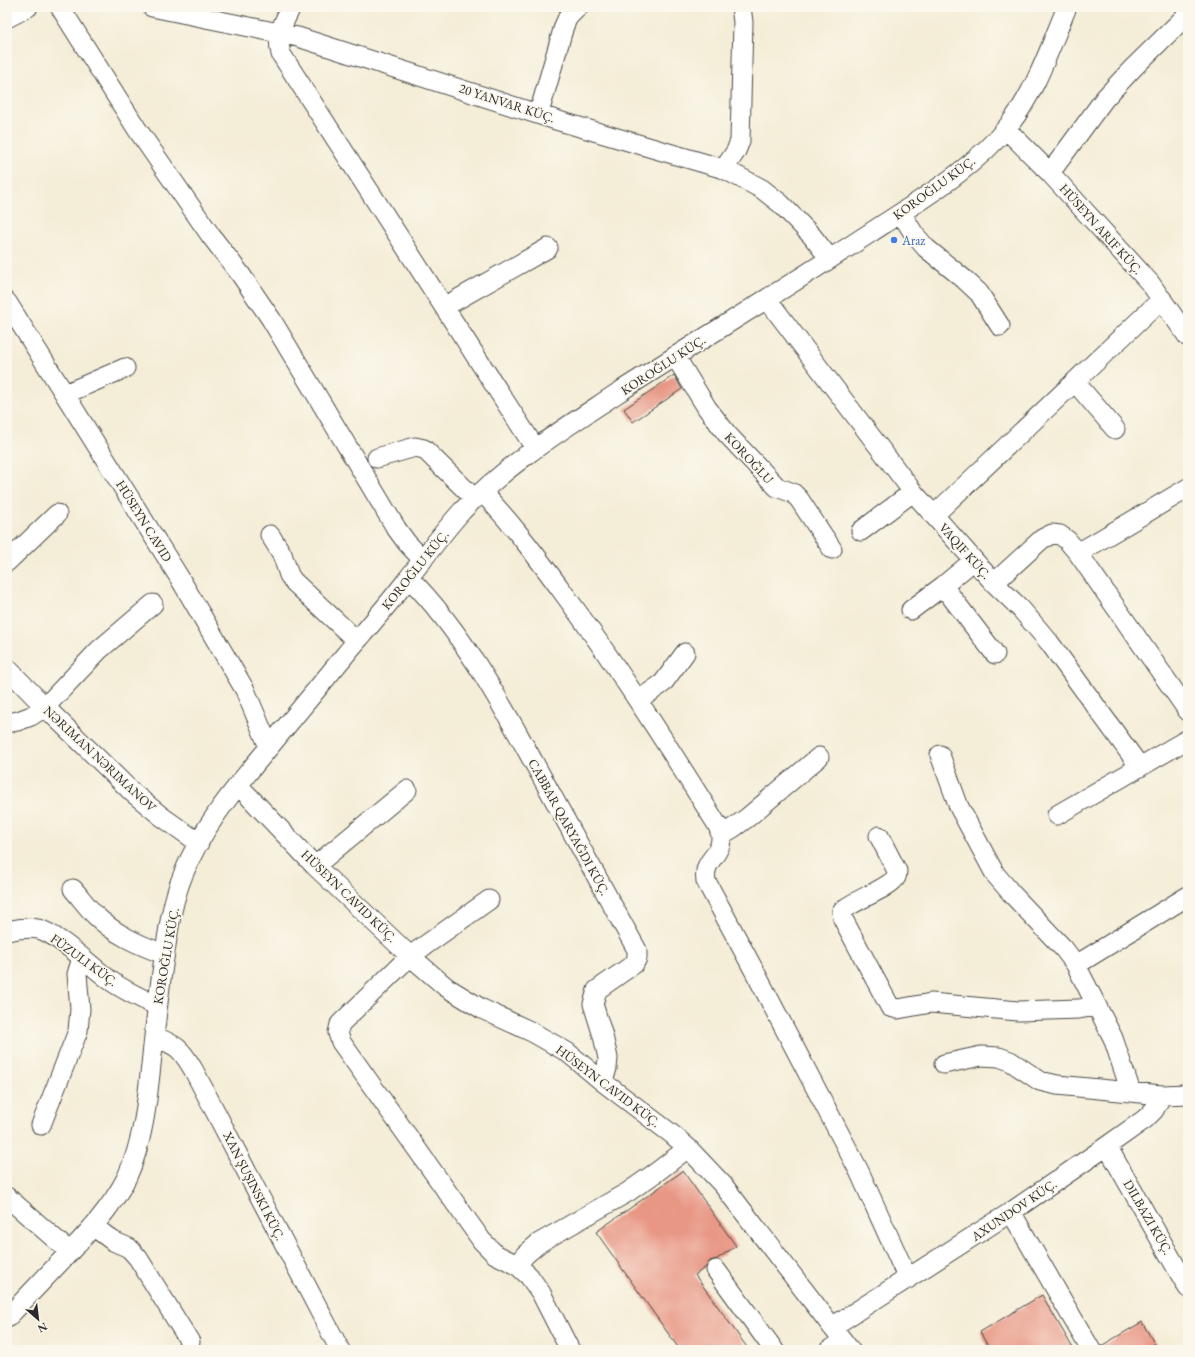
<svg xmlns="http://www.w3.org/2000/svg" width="1195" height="1357" viewBox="0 0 1195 1357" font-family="'EB Garamond',serif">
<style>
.building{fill:#e89785}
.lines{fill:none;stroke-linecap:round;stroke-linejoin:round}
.minor-casing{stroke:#494845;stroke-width:21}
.minor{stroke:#fff;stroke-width:19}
.shop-dot{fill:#3f7fe0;stroke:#fbf7ec;stroke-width:1.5}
.labels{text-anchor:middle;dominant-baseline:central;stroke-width:3.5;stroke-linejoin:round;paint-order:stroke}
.street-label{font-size:13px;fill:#2b2b2b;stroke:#fbf7ec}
.shop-label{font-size:13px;fill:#366cbe;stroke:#fbf7ec;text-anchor:start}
</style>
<rect width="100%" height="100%" fill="#fbf7ec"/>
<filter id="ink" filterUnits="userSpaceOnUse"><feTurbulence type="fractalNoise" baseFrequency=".025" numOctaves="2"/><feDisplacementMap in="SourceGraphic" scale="8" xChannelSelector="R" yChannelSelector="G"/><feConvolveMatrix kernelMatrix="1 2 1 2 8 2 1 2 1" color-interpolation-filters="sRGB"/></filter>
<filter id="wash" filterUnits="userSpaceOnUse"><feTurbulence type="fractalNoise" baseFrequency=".012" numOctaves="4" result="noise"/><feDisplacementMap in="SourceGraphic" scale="16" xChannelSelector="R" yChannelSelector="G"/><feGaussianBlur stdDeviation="0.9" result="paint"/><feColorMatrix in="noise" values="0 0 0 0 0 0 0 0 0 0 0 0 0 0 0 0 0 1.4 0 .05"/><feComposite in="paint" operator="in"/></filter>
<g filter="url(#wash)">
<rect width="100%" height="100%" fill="#f4edd7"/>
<g id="blocks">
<!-- building -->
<path class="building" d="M674 375 682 389 633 422 624 409Z
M683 1171 736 1246 717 1259 710 1261 706 1267 695 1275 749 1350H680L596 1232Z
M1042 1295 1074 1350H990L980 1332Z
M1142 1322 1158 1350H1102L1101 1346Z"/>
</g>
</g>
<g filter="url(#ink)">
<use href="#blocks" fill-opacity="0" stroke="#494845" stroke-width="1"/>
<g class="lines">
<!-- minor casing -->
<g class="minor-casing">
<path id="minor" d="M60 7 137 129 211 236 241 275 271 319 396 528 407 543 423 560
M152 7 298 37 559 121 724 169 762 189 781 204 812 236 830 259
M291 7C283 24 276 34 281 54L535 448
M7 18 28 7
M539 113 564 26 568 17 578 7
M1006 129 1050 173 1150 283 1188 337
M724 169 736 151 740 141 743 22 741 7
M1050 173 1105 98 1133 68 1188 14
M901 213 914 234 926 248 964 279 979 293 1000 326
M767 299 913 492 994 583 1042 539 1052 534 1060 535 1067 540 1078 553 1188 711
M7 302 179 577 245 690 269 747
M444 307 548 248
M675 356 707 408 727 434 777 487 793 493 799 499 832 549
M1075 382 1115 429
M65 394 125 368
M377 458 415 447 424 449 475 499
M482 492C512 523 537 557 562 591 618 667 668 746 718 826L721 835
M934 515 1162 299
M861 531 913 492
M270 535 282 554 289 575 293 581 357 641
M1078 553 1188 488
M7 562 57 514
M409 578C463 632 502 705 539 772 572 831 604 891 637 950V958L634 964 597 990 593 1004 603 1036 608 1058 607 1068 603 1082
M994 583 1020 608 1049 642 1140 767
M943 586 995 654
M911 610 943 586 973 561
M7 668 45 707 133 793 161 816 199 843
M639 700 663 683 685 653
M7 723 18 721 31 716 45 707 99 650 153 604
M940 755 959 807 995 874 1012 894 1064 949 1076 965 1113 1038 1131 1092
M819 757 747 818 733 828 721 835C721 838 721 842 720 845 715 860 703 862 706 881L756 974 859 1171 908 1279
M238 785 315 866 410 956 446 987 482 1009 532 1032 567 1052 603 1082 673 1135 688 1148 723 1185 850 1350
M1057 815 1188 739
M879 836 897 871C897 873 897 875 896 877 890 888 854 900 842 911L843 919 890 1007 898 1009 931 1003 1018 1011 1079 1009 1097 1006
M315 866 407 790
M73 889C80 897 87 907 95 915 114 934 139 945 164 954
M489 900 410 956 340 1024 338 1033 341 1042 482 1241 495 1254 517 1265 529 1276 541 1293 570 1350
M7 931C17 929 27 927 38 929 57 933 93 968 111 981 125 991 141 998 157 1006
M1076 965 1188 896
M154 1036C177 1046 180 1047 193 1069L340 1350
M944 1064 981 1056 999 1057 1010 1061 1040 1081 1057 1085 1162 1095
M41 1125 78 1031 80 1009 77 974 82 958
M1107 1146 1188 1288
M7 1197 70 1252
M1011 1212 1091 1350
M93 1226 113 1241 129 1248 138 1258 190 1342
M517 1265 525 1255 539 1243 628 1192 658 1171 688 1148
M716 1270 774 1350
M7 1318C25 1299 44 1279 62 1260 86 1235 111 1209 127 1177 143 1142 147 1103 151 1065 155 1027 159 989 165 952 169 925 173 899 183 875 200 831 231 793 261 757 289 723 317 689 345 655 366 630 387 606 407 580 425 557 442 533 462 511 507 464 562 430 616 394 700 340 786 288 870 233 917 202 973 170 1009 125 1036 91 1050 47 1067 7
M832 1327 1011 1212 1107 1146 1145 1119 1154 1110 1162 1095 1188 1094
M829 1350 843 1341"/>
</g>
<!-- minor -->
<use href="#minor" class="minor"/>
</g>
</g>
<!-- markers -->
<circle class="shop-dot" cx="894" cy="240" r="4"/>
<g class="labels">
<!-- street labels -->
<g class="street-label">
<text transform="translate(507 103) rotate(18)">20 YANVAR KÜÇ.</text>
<text transform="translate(934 188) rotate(-36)">KOROĞLU KÜÇ.</text>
<text transform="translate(1101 229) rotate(48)">HÜSEYN ARIF KÜÇ.</text>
<text transform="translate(663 365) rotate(-33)">KOROĞLU KÜÇ.</text>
<text transform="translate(749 458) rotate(47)">KOROĞLU</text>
<text transform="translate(144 521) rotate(58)">HÜSEYN CAVID</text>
<text transform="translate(965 551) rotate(48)">VAQIF KÜÇ.</text>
<text transform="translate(415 570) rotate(-51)">KOROĞLU KÜÇ.</text>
<text transform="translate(100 759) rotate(43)">NƏRIMAN NƏRIMANOV</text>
<text transform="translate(569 827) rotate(61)">CABBAR QARYAĞDI KÜÇ.</text>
<text transform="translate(349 896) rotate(44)">HÜSEYN CAVID KÜÇ.</text>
<text transform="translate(166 956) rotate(-80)">KOROĞLU KÜÇ.</text>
<text transform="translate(84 960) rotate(36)">FÜZULI KÜÇ.</text>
<text transform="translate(608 1086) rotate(37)">HÜSEYN CAVID KÜÇ.</text>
<text transform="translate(254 1186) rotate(63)">XAN ŞUŞINSKI KÜÇ.</text>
<text transform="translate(1014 1210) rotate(-34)">AXUNDOV KÜÇ.</text>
<text transform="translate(1148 1217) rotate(60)">DILBAZI KÜÇ.</text>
</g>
<!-- shop labels -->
<g class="shop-label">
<text x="902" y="240">Araz</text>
</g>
</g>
<!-- margin -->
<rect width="1195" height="1357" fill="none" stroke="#fbf7ec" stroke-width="24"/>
<!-- north arrow -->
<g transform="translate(38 1319) rotate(152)" stroke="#fbf7ec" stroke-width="3" paint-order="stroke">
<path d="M0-3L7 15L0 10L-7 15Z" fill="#2b2b2b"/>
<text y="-6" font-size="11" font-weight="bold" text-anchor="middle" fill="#2b2b2b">N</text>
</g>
</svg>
